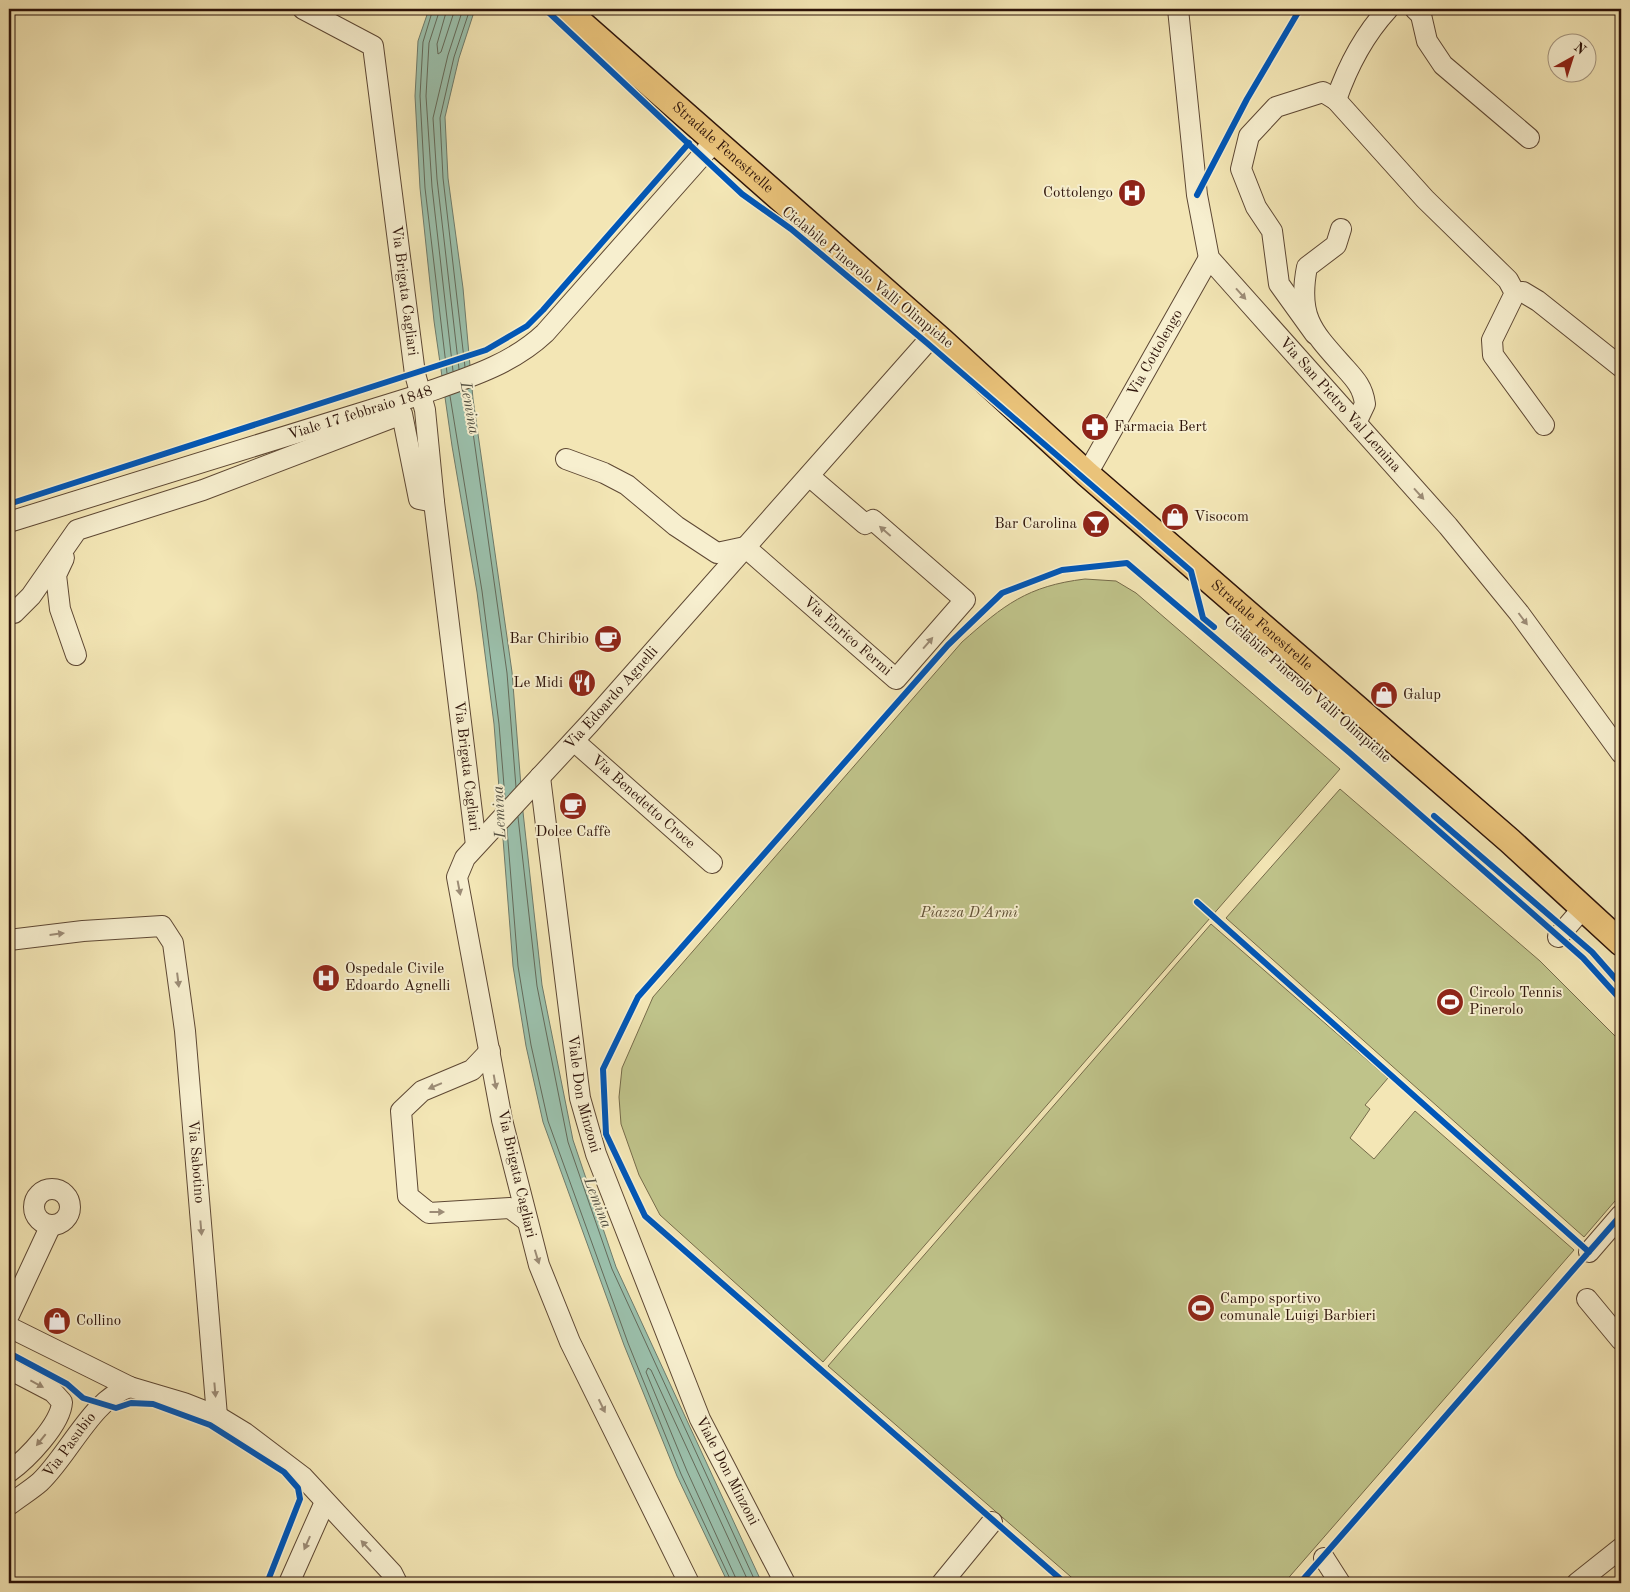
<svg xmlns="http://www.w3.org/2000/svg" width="1630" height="1592" viewBox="0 0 1630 1592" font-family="'Old Standard TT',serif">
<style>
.green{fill:#bfc38a;stroke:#766b4a}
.water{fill:#9bc0ac;stroke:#6f7b6b}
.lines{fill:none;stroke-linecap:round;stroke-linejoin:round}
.shore{stroke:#646a5a;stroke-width:1}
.minor-casing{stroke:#5e4834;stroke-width:22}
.major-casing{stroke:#2d1309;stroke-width:28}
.minor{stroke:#f7efcf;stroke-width:20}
.major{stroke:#eac37a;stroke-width:25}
.cycleway-casing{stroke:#f7efcf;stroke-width:9}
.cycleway{stroke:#0057b8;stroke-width:6}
.oneway{fill:#9c8c76}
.labels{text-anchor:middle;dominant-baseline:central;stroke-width:4;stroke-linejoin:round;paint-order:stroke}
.street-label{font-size:15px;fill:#2d1309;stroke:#f7efcf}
.poi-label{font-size:15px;fill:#2d1309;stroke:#f7efcf;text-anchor:start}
.park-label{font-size:15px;font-style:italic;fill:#605136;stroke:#f7efcf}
.water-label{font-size:16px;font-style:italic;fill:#545042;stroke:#f7efcf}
</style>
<rect width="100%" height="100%" fill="#f3e6b5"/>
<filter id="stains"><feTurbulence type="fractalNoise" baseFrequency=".004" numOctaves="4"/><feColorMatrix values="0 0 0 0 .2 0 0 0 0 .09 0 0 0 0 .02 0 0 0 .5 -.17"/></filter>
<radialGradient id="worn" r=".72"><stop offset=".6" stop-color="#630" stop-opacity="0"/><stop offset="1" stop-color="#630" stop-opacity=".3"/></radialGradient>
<!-- green -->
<path class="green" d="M1085 579 1116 581 1136 593 1340 769 823 1362 660 1215 639 1175 621 1124 619 1097 622 1068 653 997 962 642C1004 605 1027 586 1085 579Z
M1340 789 1540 961 1621 1042V1194L1584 1237 1226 918Z
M1211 924 1388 1078 1365 1105 1370 1109 1350 1138 1374 1159 1415 1111 1574 1250 1284 1583H1078L828 1366Z"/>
<!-- water -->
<path class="water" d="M429 9H475L459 58 445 117 448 178 463 288 473 399 512 672 523 812 542 985 573 1140 616 1267 762 1583H728L677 1476 624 1345 543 1122 526 1046 513 966 494 724 477 592 452 446 434 321 420 188 415 96 418 41Z"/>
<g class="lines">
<!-- shore -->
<path class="shore" d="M433 9 423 42 420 96 425 188 447 373
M440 9 429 43 426 96 432 187 453 371
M447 9 437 44 438 54 441 52 455 9
M465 367 443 178 440 118 454 57 470 9
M459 369 437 179 433 118 448 55 463 9
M467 390 507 673 516 787
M450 396 482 591 499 724 505 798
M518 817 537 986 568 1142 612 1269 756 1583
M507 829 518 966 531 1045 548 1121 628 1343 681 1474 732 1583
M738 1583 687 1471 646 1372 648 1368 651 1370 749 1583"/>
<!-- minor casing -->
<g class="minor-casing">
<g id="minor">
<path id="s1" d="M303 9 373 46 415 374 425 410 434 502 476 845"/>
<path id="s2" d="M1178 9 1197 195 1209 258 1448 526 1519 613 1621 753"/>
<path d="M1415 9 1421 15 1427 41 1443 65 1529 138"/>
<path d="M1336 100C1347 68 1365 34 1388 9"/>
<path d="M1341 229 1336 245 1307 267C1297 318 1313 332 1345 368 1356 380 1363 388 1365 404L1356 423"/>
<path d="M1515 293 1523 292 1538 301 1621 367"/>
<path d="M1315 334 1279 284 1272 231 1256 207 1241 169 1249 136 1276 107 1323 92 1336 100 1425 199 1508 280 1515 293 1492 340 1493 355 1544 425"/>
<path id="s3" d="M566 459 604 473 627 485 676 526 717 553 745 547 896 679 965 600 873 520 865 524 809 476"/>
<path id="s4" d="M1087 474 1209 258"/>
<path id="s5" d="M9 522 419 395C464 379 510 366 545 333L714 142"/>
<path d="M64 558 56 575 60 609 76 655"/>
<path d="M14 613 31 596 77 530 203 490 402 414 419 499 434 502"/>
<path id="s6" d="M574 741 712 863"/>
<path id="s7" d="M540 777 580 1098 596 1154 700 1419 785 1583"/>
<path d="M1558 937 1583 908"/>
<path id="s8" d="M9 940 83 931 162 926 173 943 185 1031 217 1416"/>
<path d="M490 1051 472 1070 422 1091 401 1111 408 1196 429 1213 510 1208 526 1220"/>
<circle cx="52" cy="1207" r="18"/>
<path d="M1589 1252 1621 1215"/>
<path d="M1587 1299 1621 1340"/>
<path d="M9 1315 51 1225"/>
<path d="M9 1327 130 1387 184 1403 217 1416 245 1433 303 1477 392 1573 397 1583"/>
<path d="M9 1369 53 1392 62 1402C61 1424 27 1459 9 1472"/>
<path id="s9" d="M9 1505C19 1497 31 1490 40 1482 68 1456 93 1398 130 1387"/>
<path d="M1324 1558 1340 1583"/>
<path d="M289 1583 325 1502"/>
<path id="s10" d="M689 1583 570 1342 539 1265 502 1120 457 877 465 858 590 723 934 334"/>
<path d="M942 1583 992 1522"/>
<path d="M1577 1583 1621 1548"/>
</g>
</g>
<!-- major casing -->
<g class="major-casing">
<g id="major">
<path id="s11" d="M565 9 942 341 1087 474 1510 841 1621 943"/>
</g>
</g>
<!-- minor -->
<use href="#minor" class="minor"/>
<!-- major -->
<use href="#major" class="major"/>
<!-- cycleway casing -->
<g class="cycleway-casing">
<path id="cycleway" d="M545 9 742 194 791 229 927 343 1191 571 1203 618 1214 627
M1197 195 1247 99 1300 9
M9 504 486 350 527 326 543 310 689 143
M1434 816 1592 952 1621 985
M1197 902 1589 1252
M9 1353 67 1384 83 1398 116 1408 131 1403 153 1404 210 1425 284 1472 298 1488 300 1499 267 1583
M1065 1583 645 1216 606 1134 603 1069 638 997 948 645 1002 593 1062 570 1127 563 1350 753 1583 958 1621 1000
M1300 1583 1621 1215"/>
</g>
<!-- cycleway -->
<use href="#cycleway" class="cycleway"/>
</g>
<!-- one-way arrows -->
<defs><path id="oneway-solid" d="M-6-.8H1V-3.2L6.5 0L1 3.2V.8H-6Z" transform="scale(1.25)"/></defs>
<g class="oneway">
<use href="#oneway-solid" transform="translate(1241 294) rotate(48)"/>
<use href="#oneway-solid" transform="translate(1419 494) rotate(48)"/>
<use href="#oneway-solid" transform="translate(885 531) rotate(-139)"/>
<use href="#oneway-solid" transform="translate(1523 619) rotate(53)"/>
<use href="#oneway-solid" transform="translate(928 643) rotate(-49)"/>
<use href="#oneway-solid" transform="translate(459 888) rotate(79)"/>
<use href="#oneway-solid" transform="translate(57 934) rotate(-7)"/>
<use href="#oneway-solid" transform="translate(178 980) rotate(83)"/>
<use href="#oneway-solid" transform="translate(495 1082) rotate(80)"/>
<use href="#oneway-solid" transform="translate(435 1086) rotate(157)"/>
<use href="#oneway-solid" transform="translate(437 1212)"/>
<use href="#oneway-solid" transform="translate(201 1228) rotate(85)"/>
<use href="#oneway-solid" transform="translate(537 1257) rotate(73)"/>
<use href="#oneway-solid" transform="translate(37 1384) rotate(28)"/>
<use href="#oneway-solid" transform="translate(215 1390) rotate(85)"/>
<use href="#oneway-solid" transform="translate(602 1406) rotate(64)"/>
<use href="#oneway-solid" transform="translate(41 1440) rotate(129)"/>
<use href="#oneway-solid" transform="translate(307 1543) rotate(114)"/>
<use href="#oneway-solid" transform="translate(366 1546) rotate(-133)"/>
</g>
<!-- icons -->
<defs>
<g id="hospital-disc" transform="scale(1.4375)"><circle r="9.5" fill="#8f2418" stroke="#f7efcf"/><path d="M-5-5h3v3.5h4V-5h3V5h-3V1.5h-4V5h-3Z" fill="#fff"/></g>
<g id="pharmacy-disc" transform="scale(1.4375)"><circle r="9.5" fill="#8f2418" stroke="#f7efcf"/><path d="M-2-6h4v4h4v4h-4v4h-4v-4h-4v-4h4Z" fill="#fff"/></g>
<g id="shop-disc" transform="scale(1.4375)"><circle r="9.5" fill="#8f2418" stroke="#f7efcf"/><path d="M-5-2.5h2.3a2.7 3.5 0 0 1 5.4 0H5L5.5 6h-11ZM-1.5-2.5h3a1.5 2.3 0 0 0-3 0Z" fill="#fff"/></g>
<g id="bar-disc" transform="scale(1.4375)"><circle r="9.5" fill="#8f2418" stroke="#f7efcf"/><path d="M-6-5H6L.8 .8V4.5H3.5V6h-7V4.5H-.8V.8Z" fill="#fff"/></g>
<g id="cafe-disc" transform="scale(1.4375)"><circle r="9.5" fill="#8f2418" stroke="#f7efcf"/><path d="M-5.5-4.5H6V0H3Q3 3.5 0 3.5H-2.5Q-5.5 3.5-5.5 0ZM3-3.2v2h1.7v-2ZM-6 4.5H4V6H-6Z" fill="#fff"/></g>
<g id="restaurant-disc" transform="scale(1.4375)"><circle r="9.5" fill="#8f2418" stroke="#f7efcf"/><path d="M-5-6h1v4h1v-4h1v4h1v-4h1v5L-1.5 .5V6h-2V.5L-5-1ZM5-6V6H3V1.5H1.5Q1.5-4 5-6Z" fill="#fff"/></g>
<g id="stadium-disc" transform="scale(1.4375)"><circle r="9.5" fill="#8f2418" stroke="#f7efcf"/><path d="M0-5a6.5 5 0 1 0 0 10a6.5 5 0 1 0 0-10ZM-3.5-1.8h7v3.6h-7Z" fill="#fff"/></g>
</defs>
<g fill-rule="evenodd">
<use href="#hospital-disc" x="1132" y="193"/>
<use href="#pharmacy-disc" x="1095" y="427"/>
<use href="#shop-disc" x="1175" y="517"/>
<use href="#bar-disc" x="1096" y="524"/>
<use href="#cafe-disc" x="608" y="639"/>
<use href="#restaurant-disc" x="582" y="683"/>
<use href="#shop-disc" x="1384" y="695"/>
<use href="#cafe-disc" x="573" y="806"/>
<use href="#hospital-disc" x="326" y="978"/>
<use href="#stadium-disc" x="1450" y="1002"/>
<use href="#stadium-disc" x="1201" y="1308"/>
<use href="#shop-disc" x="57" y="1321"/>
</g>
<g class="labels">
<!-- street labels -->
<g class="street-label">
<text stroke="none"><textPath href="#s11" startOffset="210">Stradale Fenestrelle</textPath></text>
<text transform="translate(867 278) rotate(39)">Ciclabile Pinerolo Valli Olimpiche</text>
<text stroke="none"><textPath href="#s1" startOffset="326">Via Brigata Cagliari</textPath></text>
<text stroke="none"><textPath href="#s4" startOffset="139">Via Cottolengo</textPath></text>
<text stroke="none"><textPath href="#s2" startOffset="448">Via San Pietro Val Lemina</textPath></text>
<text stroke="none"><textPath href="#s5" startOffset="368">Viale 17 febbraio 1848</textPath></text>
<text stroke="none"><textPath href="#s11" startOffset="930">Stradale Fenestrelle</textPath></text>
<text stroke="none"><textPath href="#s3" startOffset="344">Via Enrico Fermi</textPath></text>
<text transform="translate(1307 690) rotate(41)">Ciclabile Pinerolo Valli Olimpiche</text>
<text stroke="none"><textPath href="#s10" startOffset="986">Via Edoardo Agnelli</textPath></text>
<text stroke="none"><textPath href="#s1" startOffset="806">Via Brigata Cagliari</textPath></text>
<text stroke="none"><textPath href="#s6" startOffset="92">Via Benedetto Croce</textPath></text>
<text stroke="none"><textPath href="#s7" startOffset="320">Viale Don Minzoni</textPath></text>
<text stroke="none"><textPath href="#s8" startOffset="394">Via Sabotino</textPath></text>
<text transform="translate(516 1174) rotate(77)">Via Brigata Cagliari</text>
<text stroke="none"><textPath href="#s9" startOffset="86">Via Pasubio</textPath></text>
<text stroke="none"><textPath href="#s7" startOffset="725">Viale Don Minzoni</textPath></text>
</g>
<!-- poi labels -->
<g class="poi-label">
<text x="1113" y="193" text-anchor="end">Cottolengo</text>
<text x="1114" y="427">Farmacia Bert</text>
<text x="1194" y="517">Visocom</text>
<text x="1077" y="524" text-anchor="end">Bar Carolina</text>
<text x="589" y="639" text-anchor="end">Bar Chiribio</text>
<text x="563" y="683" text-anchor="end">Le Midi</text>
<text x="1403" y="695">Galup</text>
<text x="573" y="832" text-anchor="middle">Dolce Caffè</text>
<text x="345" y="969">Ospedale Civile<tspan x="345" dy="17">Edoardo Agnelli</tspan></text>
<text x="1469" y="993">Circolo Tennis<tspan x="1469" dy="17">Pinerolo</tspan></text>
<text x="1220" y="1299">Campo sportivo<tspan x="1220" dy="17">comunale Luigi Barbieri</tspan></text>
<text x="76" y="1321">Collino</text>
</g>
<!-- park labels -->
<g class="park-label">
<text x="969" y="913">Piazza D'Armi</text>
</g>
<!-- water labels -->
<g class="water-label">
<text transform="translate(469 408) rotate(80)">Lemina</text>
<text transform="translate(500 812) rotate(-93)">Lemina</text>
<text transform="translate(597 1203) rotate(69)">Lemina</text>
</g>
</g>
<!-- margin -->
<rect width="1630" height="1592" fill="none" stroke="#f3e6b5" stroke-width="30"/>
<rect x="10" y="10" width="1610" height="1572" fill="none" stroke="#2d1309" stroke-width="2.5"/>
<rect x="15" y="15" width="1600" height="1562" fill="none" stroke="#2d1309"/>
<!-- north arrow -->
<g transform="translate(1572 58) rotate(39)"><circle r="24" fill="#f7efcf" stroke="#a69780"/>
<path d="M0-4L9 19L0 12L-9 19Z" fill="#8f2418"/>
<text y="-8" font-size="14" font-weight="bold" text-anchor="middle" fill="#2d1309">N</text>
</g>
<rect width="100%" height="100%" filter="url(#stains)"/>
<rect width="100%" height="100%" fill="url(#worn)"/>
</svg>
